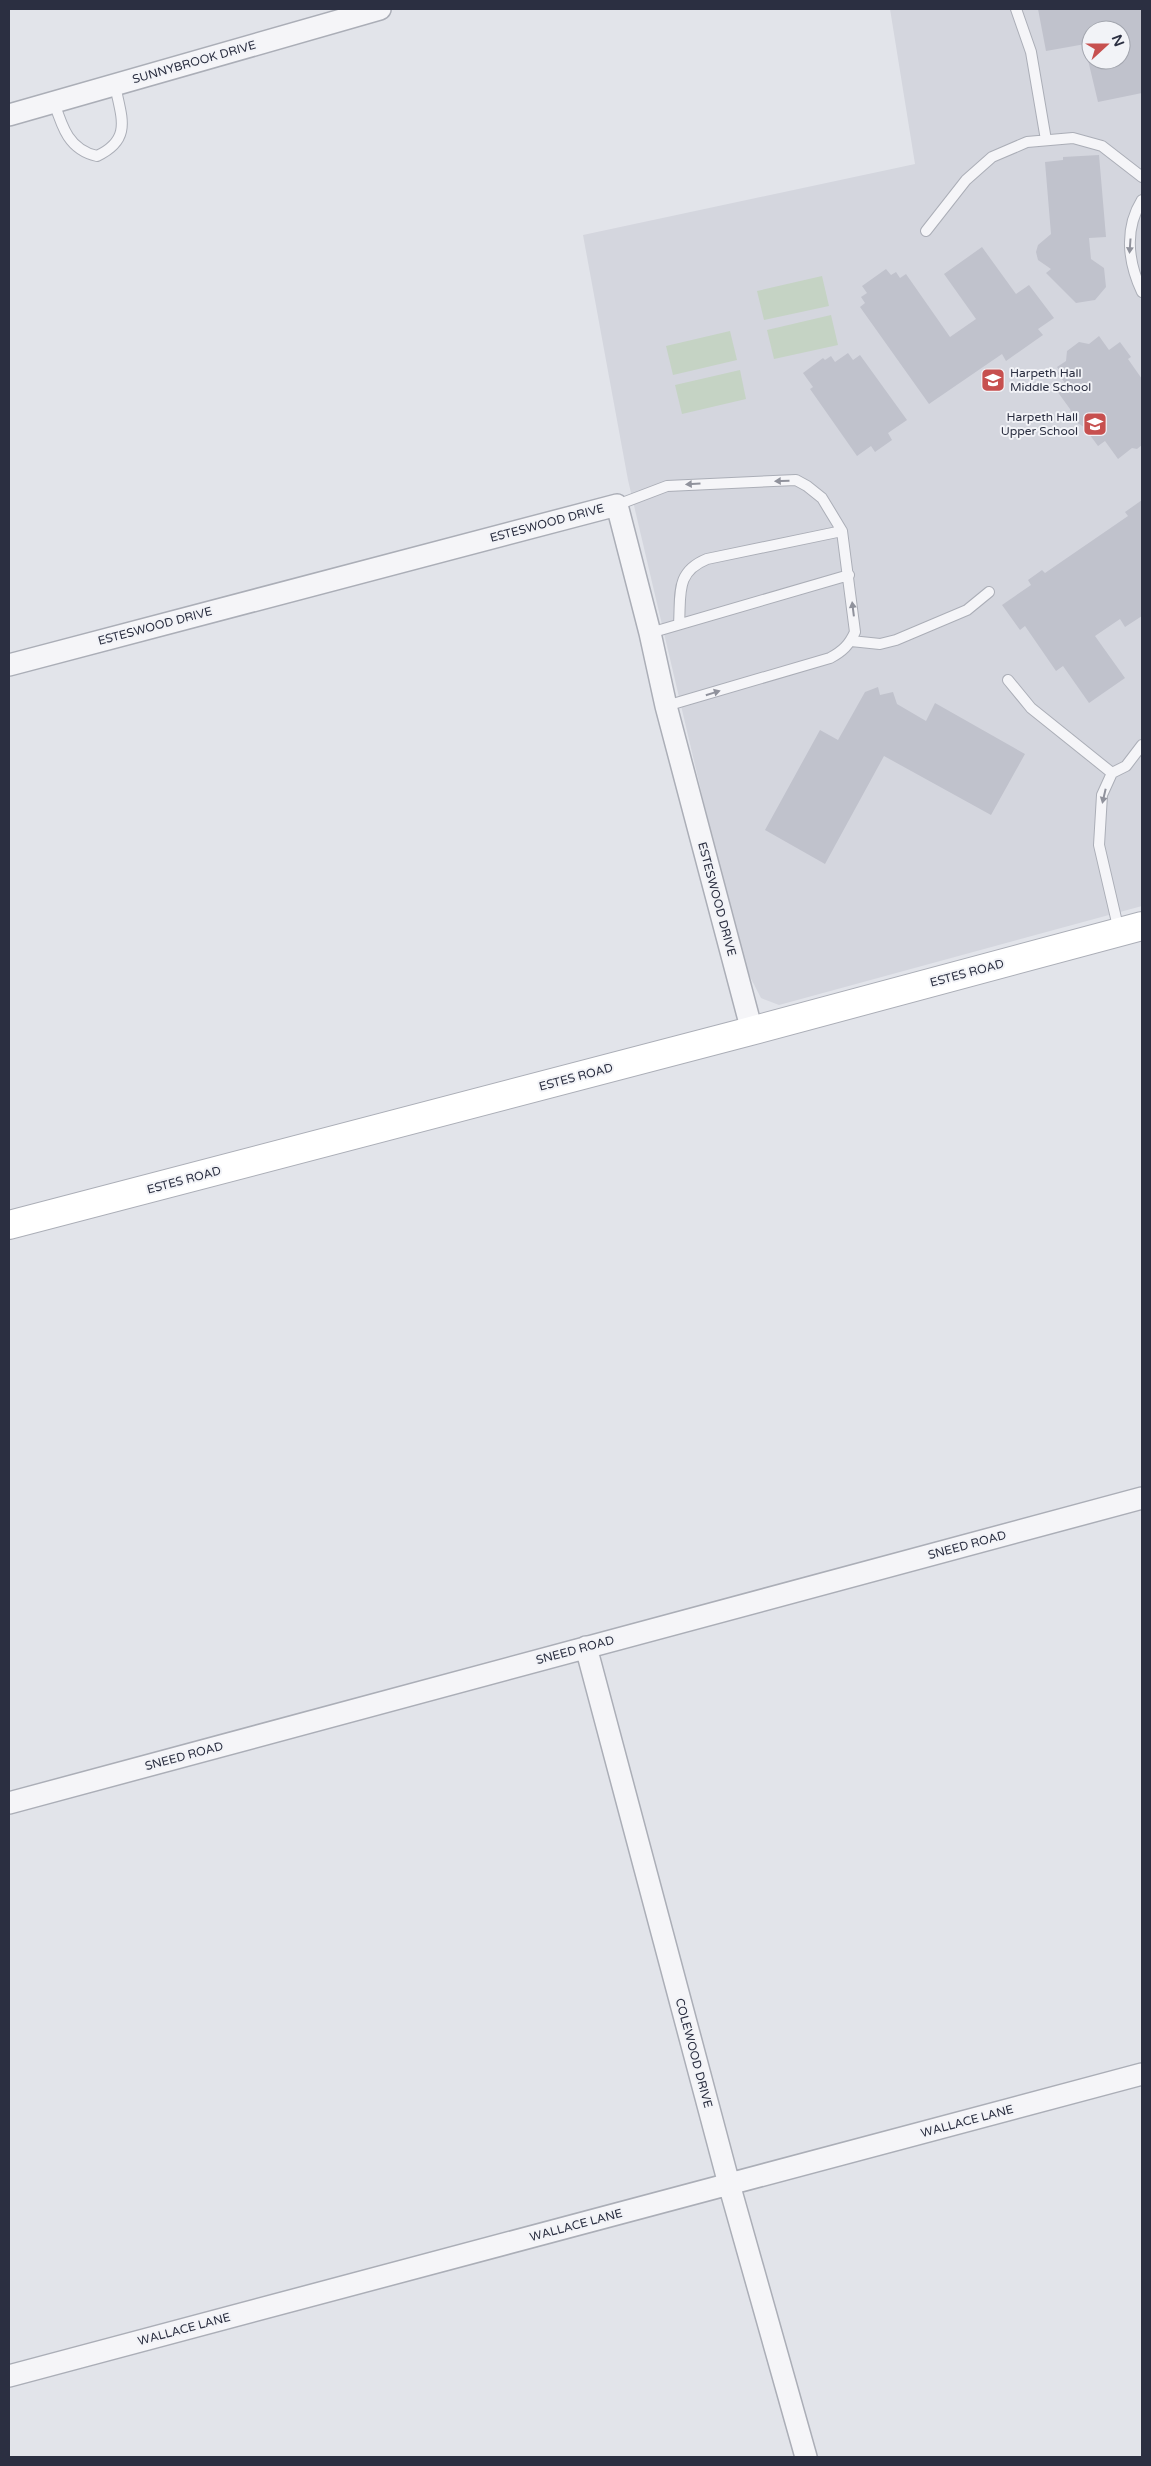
<svg xmlns="http://www.w3.org/2000/svg" width="1151" height="2466" viewBox="0 0 1151 2466" font-family="'Varela Round',sans-serif">
<style>
.built{fill:#d4d6de;fill-rule:evenodd}
.green{fill:#c5d3c4}
.building{fill:#c0c2cc}
.lines{fill:none;stroke-linecap:round;stroke-linejoin:round}
.lane-casing{stroke:#abaeb7;stroke-width:12}
.street-casing{stroke:#abaeb7;stroke-width:24}
.secondary-casing{stroke:#abaeb7;stroke-width:30}
.lane{stroke:#f5f5f8;stroke-width:10}
.street{stroke:#f5f5f8;stroke-width:21}
.secondary{stroke:#fff;stroke-width:28}
.oneway{fill:#90929c}
.labels{text-anchor:middle;dominant-baseline:central;stroke-width:4;stroke-linejoin:round;paint-order:stroke}
.street-label{font-size:12px;fill:#2b2f41;stroke:#f2f3f7}
.poi-label{font-size:12px;fill:#2b2f41;stroke:#f2f3f7;text-anchor:start}
</style>
<rect width="100%" height="100%" fill="#e2e4ea"/>
<!-- built -->
<path class="built" d="M890 9H1142V906L779 1005 761 998 746 969 722 880 628 480 583 235 915 164ZM1091 30H1121V60H1091Z"/>
<!-- green -->
<path class="green" d="M822 276 829 306 764 320 757 291Z
M831 315 838 345 774 359 767 330Z
M730 331 737 360 673 375 666 346Z
M740 370 746 399 682 414 675 385Z"/>
<!-- building -->
<path class="building" d="M1038 9H1142V93L1098 102 1088 60H1121V30H1091V43L1046 51Z
M1099 155 1106 237 1089 238 1091 259 1104 268 1106 287 1095 300 1076 303 1046 273 1051 269 1038 260 1036 252 1038 245 1051 234 1045 162 1063 160V157Z
M982 247 1016 294 1029 285 1054 318 1038 329 1043 335 1006 361 1002 354 929 404 860 307 865 303 861 297 867 293 862 286 886 269 891 275 896 272 900 278 906 274 950 337 976 319 944 274Z
M1099 336 1109 350 1120 342 1131 357 1128 359 1142 379V445L1137 449 1132 448 1118 459 1105 441 1098 446 1084 427 1074 421 1070 409 1057 391 1066 384 1057 373 1060 371 1057 367 1066 361 1067 351 1079 342 1089 344Z
M848 353 853 360 860 355 907 420 888 433 892 440 875 452 871 446 857 456 810 389 813 387 803 373 823 358 825 360 831 356 835 362Z
M1142 500V616L1125 627 1120 619 1095 636 1125 678 1089 703 1063 666 1056 671 1025 626 1020 630 1002 605 1031 585 1028 580 1042 570 1045 573 1128 516 1125 512Z
M878 687 880 695 893 692 897 704 926 721 935 703 1025 754 991 815 884 756 825 864 765 830 820 730 838 740 865 692Z"/>
<g class="lines">
<!-- lane casing -->
<g class="lane-casing">
<path id="lane" d="M1016 9 1031 52 1046 140
M54 102C62 127 69 150 97 156 133 139 121 117 115 85
M1142 200C1124 229 1128 262 1142 292
M926 231 966 180 992 157 1027 142 1073 138 1102 146 1142 177
M617 505 667 486 796 480 807 486 822 498 842 531 855 632C849 645 843 651 830 658L666 706
M679 624C681 594 675 572 707 559L842 531
M650 633 849 575
M851 641 880 644 896 640 967 610 989 592
M1008 680 1031 708 1112 773
M1119 931 1099 845 1102 795 1112 773 1126 766 1142 745"/>
</g>
<!-- street casing -->
<g class="street-casing">
<path id="street" d="M9 115 380 9
M9 665 617 505 650 633 666 706 752 1031
M586 1647 729 2184 806 2457
M9 1803 1142 1498
M9 2376 1142 2074"/>
</g>
<!-- secondary casing -->
<g class="secondary-casing">
<path id="secondary" d="M9 1225 747 1032 1142 926"/>
</g>
<!-- lane -->
<use href="#lane" class="lane"/>
<!-- street -->
<use href="#street" class="street"/>
<!-- secondary -->
<use href="#secondary" class="secondary"/>
</g>
<!-- one-way arrows -->
<defs><path id="oneway-solid" d="M-6-.8H1V-3.2L6.5 0L1 3.2V.8H-6Z" transform="scale(1.25)"/></defs>
<g class="oneway">
<use href="#oneway-solid" transform="translate(1130 246) rotate(94)"/>
<use href="#oneway-solid" transform="translate(782 481) rotate(178)"/>
<use href="#oneway-solid" transform="translate(693 484) rotate(177)"/>
<use href="#oneway-solid" transform="translate(853 609) rotate(-97)"/>
<use href="#oneway-solid" transform="translate(713 693) rotate(-17)"/>
<use href="#oneway-solid" transform="translate(1104 796) rotate(103)"/>
</g>
<!-- icons -->
<defs>
<g id="school-square" transform="scale(1.25)"><rect x="-9" y="-9" width="18" height="18" rx="4" fill="#c7504f" stroke="#f2f3f7"/><path d="M0-5L7-2L0 1L-7-2ZM-4 1L0 2.5L4 1V4Q0 6-4 4Z" fill="#fff"/></g>
</defs>
<g fill-rule="evenodd">
<use href="#school-square" x="993" y="380"/>
<use href="#school-square" x="1095" y="424"/>
</g>
<g class="labels">
<!-- street labels -->
<g class="street-label">
<text transform="translate(194 62) rotate(-16)">SUNNYBROOK DRIVE</text>
<text transform="translate(547 523) rotate(-15)">ESTESWOOD DRIVE</text>
<text transform="translate(155 626) rotate(-15)">ESTESWOOD DRIVE</text>
<text transform="translate(717 899) rotate(75)">ESTESWOOD DRIVE</text>
<text transform="translate(967 973) rotate(-15)">ESTES ROAD</text>
<text transform="translate(576 1077) rotate(-15)">ESTES ROAD</text>
<text transform="translate(184 1180) rotate(-15)">ESTES ROAD</text>
<text transform="translate(967 1545) rotate(-15)">SNEED ROAD</text>
<text transform="translate(575 1650) rotate(-15)">SNEED ROAD</text>
<text transform="translate(184 1756) rotate(-15)">SNEED ROAD</text>
<text transform="translate(694 2053) rotate(75)">COLEWOOD DRIVE</text>
<text transform="translate(967 2121) rotate(-15)">WALLACE LANE</text>
<text transform="translate(576 2225) rotate(-15)">WALLACE LANE</text>
<text transform="translate(184 2329) rotate(-15)">WALLACE LANE</text>
</g>
<!-- poi labels -->
<g class="poi-label">
<text x="1010" y="373">Harpeth Hall<tspan x="1010" dy="14">Middle School</tspan></text>
<text x="1078" y="417" text-anchor="end">Harpeth Hall<tspan x="1078" dy="14">Upper School</tspan></text>
</g>
</g>
<!-- border -->
<rect width="1151" height="2466" fill="none" stroke="#2b2f41" stroke-width="20"/>
<!-- north arrow -->
<g transform="translate(1106 45) rotate(69)"><circle r="24" fill="#f2f3f7" stroke="#a2a5ae"/>
<path d="M0-4L9 19L0 12L-9 19Z" fill="#c7504f"/>
<text y="-8" font-size="14" font-weight="bold" text-anchor="middle" fill="#2b2f41">N</text>
</g>
</svg>
